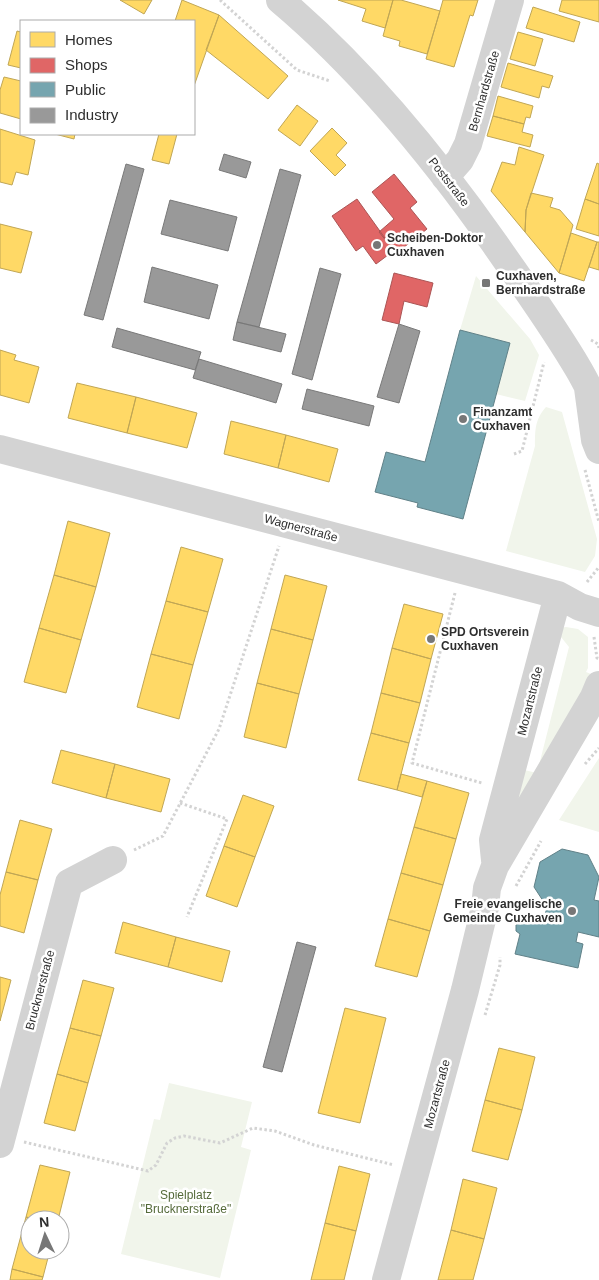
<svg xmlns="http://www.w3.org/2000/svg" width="599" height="1280" viewBox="0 0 599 1280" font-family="Helvetica,sans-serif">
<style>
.green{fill:#f1f5eb}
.homes{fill:#ffd966;stroke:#c0a655}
.shops{fill:#e06666;stroke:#ab5555}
.public{fill:#76a5af;stroke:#608188}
.industry{fill:#999;stroke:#797979}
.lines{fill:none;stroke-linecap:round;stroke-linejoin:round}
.path{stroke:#d3d3d3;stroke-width:3;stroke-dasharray:2.5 2.5;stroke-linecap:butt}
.minor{stroke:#d3d3d3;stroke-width:28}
.poi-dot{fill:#777;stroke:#fff;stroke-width:2}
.labels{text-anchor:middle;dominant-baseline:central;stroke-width:5;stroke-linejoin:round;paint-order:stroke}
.street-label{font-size:12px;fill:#2e2e2e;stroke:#fff}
.poi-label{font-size:12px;font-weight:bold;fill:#2e2e2e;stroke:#fff;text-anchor:start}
.park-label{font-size:12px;fill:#556a3a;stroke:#fff}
</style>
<rect width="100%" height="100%" fill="#fff"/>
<!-- green -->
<path class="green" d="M476 276 530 339 539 355 525 401 496 394 460 330Z
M546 407 562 412 597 539 595 556 585 572 506 551 535 446C535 430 535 419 546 407Z
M566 627 578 629 588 637V668L586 672 596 676 503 835 520 769 537 773 569 647 557 632 559 628Z
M599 758V832L559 820Z
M169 1083 252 1102 241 1147 251 1150 220 1278 121 1254 154 1119 160 1120Z"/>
<!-- homes -->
<path class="homes" d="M120 0H152L144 14Z
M182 0 219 15 194 86V21H175Z
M338 0H393L385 28 362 21 366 9Z
M393 0H401L440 11 427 54 399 46 400 41 383 36Z
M443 0H478L473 16 470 15 454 67 426 59Z
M562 0H599V22L559 11Z
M533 7 580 22 574 42 526 28Z
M219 15 288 76 268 99 206 50Z
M17 31 21 32V68L8 65Z
M518 32 543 39 535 66 510 59Z
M508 63 553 76 549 88 542 86 539 98 501 87Z
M4 77 21 81V119L0 113V90Z
M498 96 533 106 530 118 526 117 524 124 493 116Z
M297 105 318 121 300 146 278 130Z
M493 116 524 124 522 132 533 135 530 147 487 136Z
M332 128 347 143 336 155 346 165 335 176 310 151Z
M0 129 35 140 28 175 16 172 12 185 0 182Z
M55 134H75L74 139Z
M159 134H177L169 164 152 160Z
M519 147 544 155 526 210 525 232 491 191 502 162 515 165Z
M597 163 599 164V204L585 199Z
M531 193 553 198 550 207 560 210 573 225 559 273 525 232 526 210Z
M585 199 599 204V236L576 229Z
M0 224 32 232 21 273 0 268Z
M571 233 597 242 584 281 559 273Z
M597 242H599V270L589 267Z
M0 350 16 355 14 360 39 367 29 403 0 395Z
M77 383 136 397 127 433 68 418Z
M136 397 197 413 187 448 127 433Z
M231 421 286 435 278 468 224 454Z
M286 435 338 449 329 482 278 468Z
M68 521 110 533 96 587 54 575Z
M181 547 223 559 208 612 166 601Z
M54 575 96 587 81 640 39 628Z
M285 575 327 586 313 640 271 629Z
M166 601 208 612 193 665 151 654Z
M404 604 443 614 431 659 392 648Z
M39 628 81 640 66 693 24 682Z
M271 629 313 640 299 694 257 683Z
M392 648 431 659 420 703 381 693Z
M151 654 193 665 179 719 137 707Z
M257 683 299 694 286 748 244 737Z
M381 693 420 703 409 743 371 733Z
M371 733 409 743 397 790 358 780Z
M61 750 115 764 106 798 52 783Z
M115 764 170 779 161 812 106 798Z
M401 774 427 781 422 797 397 790Z
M427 781 469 793 456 839 414 827Z
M243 795 274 806 255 857 224 846Z
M20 820 52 829 38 880 6 872Z
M414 827 456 839 443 885 401 873Z
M224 846 255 857 237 907 206 896Z
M6 872 38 880 24 933 0 926V895Z
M401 873 443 885 430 931 388 919Z
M388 919 430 931 417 977 375 966Z
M123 922 176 937 168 967 115 953Z
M176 937 230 951 222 982 168 967Z
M0 977 11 980 0 1021Z
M83 980 114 988 101 1036 70 1028Z
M345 1008 386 1018 360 1123 318 1113Z
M70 1028 101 1036 88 1083 57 1074Z
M499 1048 535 1057 522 1110 485 1100Z
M57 1074 88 1083 75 1131 44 1123Z
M485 1100 522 1110 508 1160 472 1151Z
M40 1165 70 1172 58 1220H38L26 1217Z
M339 1166 370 1174 356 1231 325 1223Z
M463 1179 497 1188 484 1239 451 1230Z
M26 1217 38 1220H30V1250H50L43 1277 12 1269Z
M325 1223 356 1231 344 1280H311Z
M451 1230 484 1239 473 1280H438Z
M12 1269 43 1277 42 1280H10Z"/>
<!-- shops -->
<path class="shops" d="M394 174 417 202 410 208 427 229 394 255 390 250 392 248 379 232 394 219 372 192Z
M357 199 392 248 390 250 392 252 376 264 363 246 356 251 332 216Z
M394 273 433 283 427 307 404 301 399 324 382 320Z"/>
<!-- public -->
<path class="public" d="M460 330 510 343 463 519 417 507 418 503 375 492 386 452 425 462Z
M562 849 588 855 599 877 594 900 599 901V937L578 932 576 942 583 944 578 968 515 954 520 934 516 931V925L521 922 528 923 529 916 544 919 547 907 534 887 540 862Z"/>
<!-- industry -->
<path class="industry" d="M224 154 251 162 246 178 219 170Z
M126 164 144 169 103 320 84 315Z
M280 169 301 175 259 327 237 322Z
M170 200 237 217 228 251 161 234Z
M152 267 218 285 209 319 144 302Z
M320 268 341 274 312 380 292 374Z
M237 322 286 334 281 352 233 340Z
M399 324 420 331 399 403 377 397Z
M117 328 201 352 195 370 112 347Z
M199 359 282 384 276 403 193 378Z
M307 389 374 406 369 426 302 409Z
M297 942 316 947 282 1072 263 1067Z"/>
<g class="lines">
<!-- path -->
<path class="path" d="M220 0 297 70 330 81
M591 340 598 344 599 348
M514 454 522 451 544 362
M585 470 599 522
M587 582 599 567
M455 593 412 763 482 783
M594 637 597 658 599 659
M585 764 599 748
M180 803 227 819 187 917
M134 850 163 836 219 729 279 546
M516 886 541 841
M485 1015 500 965V957
M24 1142 148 1171 156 1165 167 1143 175 1138 184 1136 220 1143 253 1128 275 1131 314 1145 394 1165"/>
<!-- minor -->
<path class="minor" d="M280 0C363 70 433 156 495 244 524 286 554 327 579 370 586 382 592 395 599 407
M445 177 460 160 468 144 510 0
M588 388 595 440 599 450
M0 449 558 595 580 607 599 613
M495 860 493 840 558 595
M0 1144 69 883 113 860
M386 1280 465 990 485 907 487 888 495 866 594 697 599 685"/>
</g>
<!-- markers -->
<g class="poi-dot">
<circle cx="377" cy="245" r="5"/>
<rect x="481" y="278" width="10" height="10" rx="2.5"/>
<circle cx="463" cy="419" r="5"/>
<circle cx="431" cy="639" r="5"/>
<circle cx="572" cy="911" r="5"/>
</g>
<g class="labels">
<!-- street labels -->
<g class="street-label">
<text transform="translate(484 91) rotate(-74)">Bernhardstraße</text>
<text transform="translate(449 182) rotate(52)">Poststraße</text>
<text transform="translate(301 528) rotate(15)">Wagnerstraße</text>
<text transform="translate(530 701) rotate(-76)">Mozartstraße</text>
<text transform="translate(40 990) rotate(-75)">Brucknerstraße</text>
<text transform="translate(437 1094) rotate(-75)">Mozartstraße</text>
</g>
<!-- poi labels -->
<g class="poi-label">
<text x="387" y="238">Scheiben-Doktor<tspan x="387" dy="14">Cuxhaven</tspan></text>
<text x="496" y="276">Cuxhaven,<tspan x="496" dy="14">Bernhardstraße</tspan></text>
<text x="473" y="412">Finanzamt<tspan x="473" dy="14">Cuxhaven</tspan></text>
<text x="441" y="632">SPD Ortsverein<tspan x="441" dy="14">Cuxhaven</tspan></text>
<text x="562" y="904" text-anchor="end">Freie evangelische<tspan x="562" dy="14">Gemeinde Cuxhaven</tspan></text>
</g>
<!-- park labels -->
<g class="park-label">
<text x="186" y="1195">Spielplatz<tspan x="186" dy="14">"Brucknerstraße"</tspan></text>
</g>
</g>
<!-- legend -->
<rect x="20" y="20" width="175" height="115" fill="#ffffff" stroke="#ababab"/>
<rect x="30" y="32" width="25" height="15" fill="#ffd966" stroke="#ababab"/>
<text x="65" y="45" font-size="15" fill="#2e2e2e">Homes</text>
<rect x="30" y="58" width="25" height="15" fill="#e06666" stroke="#ababab"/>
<text x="65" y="70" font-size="15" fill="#2e2e2e">Shops</text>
<rect x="30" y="82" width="25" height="15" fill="#76a5af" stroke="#ababab"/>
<text x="65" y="95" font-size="15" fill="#2e2e2e">Public</text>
<rect x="30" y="108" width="25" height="15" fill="#999999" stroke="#ababab"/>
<text x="65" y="120" font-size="15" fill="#2e2e2e">Industry</text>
<!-- north arrow -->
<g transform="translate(45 1235) rotate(356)"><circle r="24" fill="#ffffff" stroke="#ababab"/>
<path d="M0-4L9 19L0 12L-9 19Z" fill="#777777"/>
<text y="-8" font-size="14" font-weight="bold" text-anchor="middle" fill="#2e2e2e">N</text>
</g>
</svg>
